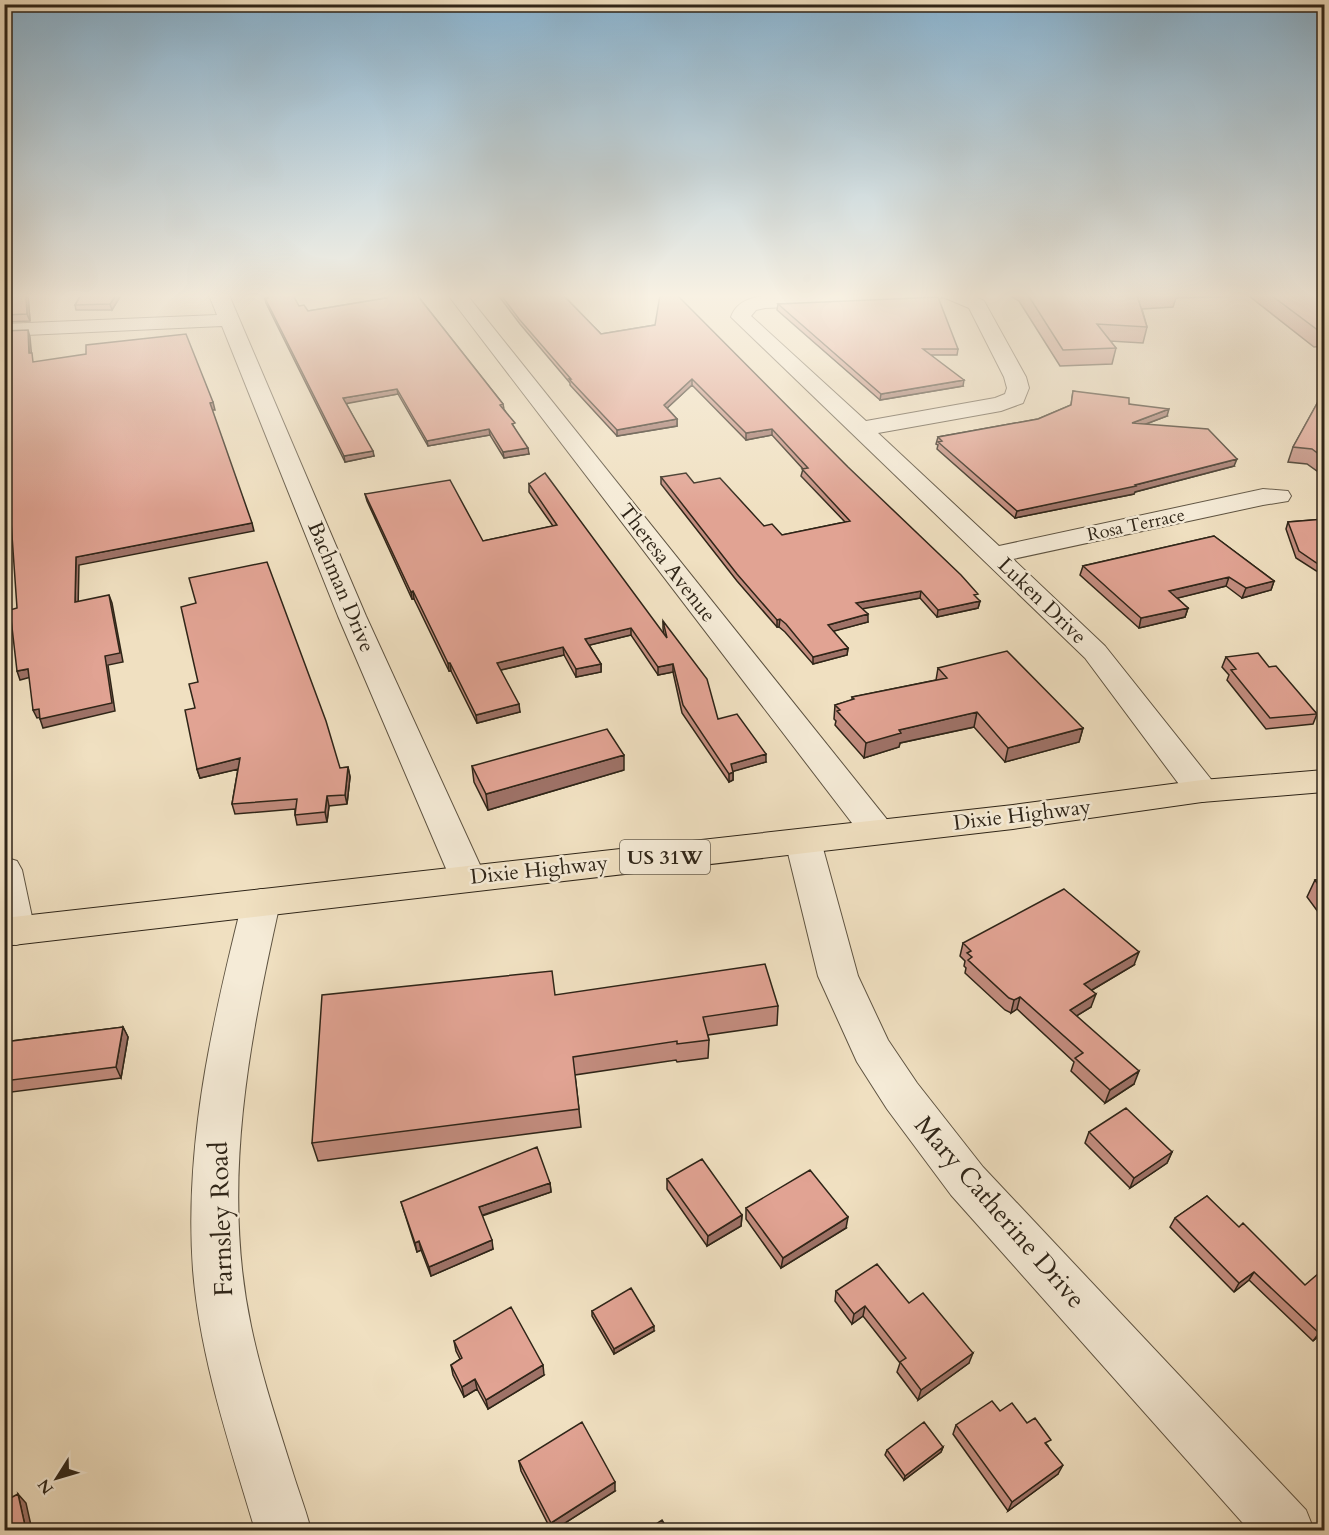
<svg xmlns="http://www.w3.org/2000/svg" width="1329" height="1535" viewBox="0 0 1329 1535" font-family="Cardo,serif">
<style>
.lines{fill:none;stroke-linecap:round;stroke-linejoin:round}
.minor-casing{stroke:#5f5442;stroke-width:2}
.major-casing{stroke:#2f2518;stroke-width:2}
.minor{fill:#f5ebd7;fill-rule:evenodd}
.major{fill:#f0e0c1;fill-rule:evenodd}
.wall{fill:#c28c7e;stroke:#2f2518;stroke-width:1.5}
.shaded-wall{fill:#9e7267;stroke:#2f2518;stroke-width:1.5}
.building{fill:#e1a393;stroke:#2f2518;stroke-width:1.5}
.labels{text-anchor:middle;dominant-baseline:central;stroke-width:5;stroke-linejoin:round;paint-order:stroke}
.far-street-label{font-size:18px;fill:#2f2518;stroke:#f5ebd7}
.shield{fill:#f5ebd7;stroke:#6a6051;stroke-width:1.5}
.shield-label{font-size:20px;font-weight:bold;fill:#2f2518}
.street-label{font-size:21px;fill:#2f2518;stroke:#f5ebd7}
.near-street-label{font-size:26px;fill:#2f2518;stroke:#f5ebd7}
</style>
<rect width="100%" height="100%" fill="#f0e0c1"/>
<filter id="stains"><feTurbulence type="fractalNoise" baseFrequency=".00333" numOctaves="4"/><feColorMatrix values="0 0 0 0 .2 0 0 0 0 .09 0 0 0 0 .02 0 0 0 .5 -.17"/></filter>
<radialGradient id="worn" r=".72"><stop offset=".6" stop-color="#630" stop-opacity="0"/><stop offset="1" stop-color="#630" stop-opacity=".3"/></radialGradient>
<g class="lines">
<!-- minor casing -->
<g class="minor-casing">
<path id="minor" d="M209 295H229L366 616 486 878 481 887 468 891 455 887 450 878 338 616 222 326 4 336V324L217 315Z
M448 295H467L889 822 894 831 889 840 877 843 865 840Z
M802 295H973L984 301 1026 377 1029 388 1023 403 1001 411 878 433 999 546 1263 489 1288 491 1291 496 1288 501 1263 505 1013 559 1105 646 1214 783 1219 791 1214 799 1202 802 1190 799 1085 658 731 317C740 290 779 296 802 295ZM943 297 969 308 1004 377 1007 388 1005 394 995 398 866 421 751 316 756 310 765 308 935 301Z
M803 829 815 832 821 841 858 976 888 1040 917 1083 983 1167 1306 1510 1314 1530H1249L951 1195 887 1109 857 1062 818 976 785 841 791 832Z
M4 857 17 861 22 870 35 931 29 941 16 945 4 942Z
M261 889 274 893 280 903C249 1042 221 1184 251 1326 261 1374 277 1422 292 1470 298 1490 306 1510 311 1530H255C230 1446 200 1358 193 1270 184 1145 212 1023 242 903L248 893Z"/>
</g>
<!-- major casing -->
<g class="major-casing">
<path id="major" d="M1324 770V792L1202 802 1013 829 4 946V918L1013 805 1202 780Z"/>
</g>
<!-- minor -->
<use href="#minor" class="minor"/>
<!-- major -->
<use href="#major" class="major"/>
</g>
<!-- wall -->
<path class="wall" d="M28 295 30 321 4 322V298Z
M81 295H121L112 310H76L75 305Z
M266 295 299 306 308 311 385 298 384 295H417L503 404 504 409 529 454 504 458 490 435 428 446 398 394 346 403 374 456 345 462 266 303 265 298H266Z
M498 295H563L601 334 655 325 977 599 980 601 978 608 937 617 920 598 862 608 868 622 833 631 848 648 847 655 813 664 785 632 779 627H777L737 581 661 484V477L694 483 764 526 782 535 845 522 801 476 803 469 772 435 746 440 692 385 667 408 677 419V426L617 436 570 385V383L520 324Z
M1009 295H1324V346L1314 347 1249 296 1176 298 1173 307 1142 309 1147 327 1143 343 1110 341 1116 348 1112 364 1060 366 1019 301Z
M778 304 958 349 957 355H931L963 386 880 400 777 310Z
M1073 391 1129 404 1167 416 1146 424 1234 466 1135 492 1134 494 1015 518 937 449 938 445 936 444 938 437 1038 419 1071 405Z
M1324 391V476L1307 464 1288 462 1293 447Z
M529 484 664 635 663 628V621L718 719 766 762 733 771V780L729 782 682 713 673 672 658 675 631 635 589 645 601 664V672L576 677 564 655 500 670 520 712 477 723 451 671H449L414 599H412L367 501 365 494 483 541 553 526 529 492Z
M1324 519V576L1296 558 1286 529 1288 522Z
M1214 536 1274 581 1271 590 1242 598 1226 586 1177 598 1188 608 1185 617 1139 628 1080 575 1083 566Z
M196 603 340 768 348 767 350 777 347 804 329 806 327 822 297 825 295 815V809L235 814 232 804 238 769 200 778 197 769 195 708 198 682Z
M1226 657 1269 667 1317 714 1313 724 1266 729 1227 680 1229 675 1222 667Z
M938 668 1083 728 1079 742 1005 762 974 727 900 743 899 747 864 758 835 725 836 721 834 719 835 705 852 700V697L936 680Z
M472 766 624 770 488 810 474 782Z
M1324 879V920L1307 897 1315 880Z
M963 943 1134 965 1092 990 1091 1007 1076 1016 1134 1084 1105 1103 1071 1071 1074 1062 1017 1009 1011 1013 1005 1010 965 973 966 968 964 966 965 961 960 956Z
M555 995 778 1006 777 1025 708 1035 709 1040 708 1058 677 1062 676 1060 575 1075 581 1127 318 1161 312 1143Z
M123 1027 128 1037 121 1078 4 1093V1042Z
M1089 1132 1172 1152 1167 1163 1130 1188 1085 1143Z
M667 1179 742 1215 741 1226 707 1246 667 1189Z
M550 1183 551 1192 482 1216 493 1249 431 1276 421 1250 417 1252 401 1202Z
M1207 1196 1324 1331 1313 1341 1249 1280 1234 1292 1170 1227 1175 1218Z
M746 1208 846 1228 781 1268 746 1219Z
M836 1291 909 1303 969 1363 918 1400 897 1372 900 1363 863 1316 852 1324 835 1301Z
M592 1311 654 1331 614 1354 592 1316Z
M454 1341 544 1375 488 1409 477 1389 464 1397 453 1375 451 1365 460 1359 456 1351Z
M1000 1411 1027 1423 1048 1446 1058 1474 1008 1511 953 1434 956 1425Z
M943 1447 941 1452 904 1480 885 1455 887 1450Z
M519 1461 615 1491 554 1530H551L521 1471Z"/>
<!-- shaded-wall -->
<path class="shaded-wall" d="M26 295H28L30 321 27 314Z
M116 295H121L112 310 110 304Z
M28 330 30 337 32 360 29 353Z
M692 379V385L664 411V405Z
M964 380 963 386 880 400 881 394Z
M397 389 398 394 344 404 343 398Z
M213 402 215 410H211L210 403Z
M1169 409 1167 416 1130 430 1132 423Z
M677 419V426L617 436V430Z
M489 429 490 435 428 446 427 441Z
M772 429V435L746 440V433Z
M528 448 529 454 504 458 503 452Z
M373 451 374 456 345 462 344 456Z
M1237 459 1234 466 1135 492 1134 494 1015 518 1017 511 1135 485Z
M252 523 254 531 79 565 78 611 75 602 76 557Z
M1229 577 1226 586 1166 601 1169 591Z
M1274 581 1271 590 1242 598 1246 588Z
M413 591 414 599H412L411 592Z
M921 591 920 598 856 610V603Z
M109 595 112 603 123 662 108 665 115 711 43 728 40 719 105 656Z
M980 601 978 608 937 617 938 610Z
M1188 608 1185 617 1139 628 1141 618Z
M868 614V622L827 633 828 625Z
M780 619 779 627H777V620Z
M631 628V635L586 646 585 639Z
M563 647 564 655 497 671V663Z
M848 648 847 655 813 664V657Z
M448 663H450L451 671H449Z
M601 664V672L576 677V669Z
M673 664V672L658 675V667Z
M28 669 31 677 20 680 17 671Z
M519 704 520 712 477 723 476 715Z
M39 709 43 717 37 718 33 710Z
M977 712 974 727 900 743 899 747 864 758 866 743 899 730Z
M1083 728 1079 742 1005 762 1008 748Z
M766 754V762L731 772V764Z
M624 755V770L488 810 486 794Z
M240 758 243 768 200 778 197 769Z
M348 767 350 777 347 804 345 795Z
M733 772V780L729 782V774Z
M327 796 329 806 327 822 325 812Z
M1139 952 1134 965 1080 997 1084 984Z
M1096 994 1091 1007 1065 1023 1070 1010Z
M1020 997 1017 1009 1011 1013 1014 1000Z
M123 1027 128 1037 121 1078 116 1067Z
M1139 1071 1134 1084 1105 1103 1110 1090Z
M1172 1152 1167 1163 1130 1188 1134 1178Z
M550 1183 551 1192 480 1216 479 1207Z
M742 1215 741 1226 707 1246 708 1236Z
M848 1217 846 1228 781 1268 783 1258Z
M492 1240 493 1249 431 1276 429 1267Z
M419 1241 421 1250 417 1252 415 1243Z
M1254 1272 1249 1280 1234 1292 1239 1283Z
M4 1277 9 1284 4 1319Z
M865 1306 863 1316 852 1324 854 1314Z
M654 1326V1331L614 1354V1349Z
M1324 1328V1331L1313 1341 1319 1333Z
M973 1353 969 1363 918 1400 921 1390Z
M543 1365 544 1375 488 1409 486 1400Z
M475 1379 477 1389 464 1397 462 1387Z
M4 1431 5 1432 13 1510 5 1501Z
M943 1447 941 1452 904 1480 905 1476Z
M1063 1465 1058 1474 1008 1511 1012 1502Z
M615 1482V1491L554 1530H552L551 1523Z
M18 1494 26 1503 32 1530H26Z"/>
<!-- building -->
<path class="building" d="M12 295H26L27 314 4 315V298L10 297Z
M81 295H116L110 304 75 305Z
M266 295H293L299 306 304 305 308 311 387 298 385 295H417L503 404 500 405 515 423 512 424 528 448 503 452 489 429 427 441 397 389 343 398 373 451 344 456 265 298H268Z
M501 295H563L601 334 655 325 660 295H677L848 467 961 575 978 594 974 595 980 601 938 610 921 591 856 603 868 614 828 625 848 648 813 657 786 624 780 619 777 620 737 574 661 477 686 473 694 483 720 478 764 526 772 524 782 535 850 521 802 469 808 468 772 429 746 433 692 379 664 405 677 419 617 430 569 379H571L519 319Z
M1028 295H1137L1147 327 1097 324 1116 348 1063 350Z
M1271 295H1324V331H1319Z
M938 297 958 349H923L964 380 881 394 778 304Z
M28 330 29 353H32L33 362 86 354V345L186 334 213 402 210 403 252 523 76 557 75 602 109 595 120 653 105 656 112 703 40 719 39 709 33 710 28 669 17 671 10 610 17 608 6 449 4 403V331Z
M1073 391 1129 398V404L1169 409 1132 423 1208 429 1237 459 1135 485 1136 486 1017 511 938 442 942 441 938 437 1038 419 1071 405Z
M1324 391V458L1312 449 1293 447Z
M545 473 667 638 663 621 707 679 718 719 737 714 766 754 731 764 733 772 729 774 683 705 673 664 658 667 631 628 585 639 601 664 576 669 563 647 497 663 519 704 476 715 450 663H448L413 591 411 592 365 494 450 480 483 541 557 525 529 484Z
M1324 519V568L1299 551 1288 522Z
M1214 536 1274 581 1246 588 1229 577 1169 591 1188 608 1141 618 1083 566Z
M267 562 326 721 340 768 348 767 345 795 327 796 325 812 295 815 297 799 232 804 240 758 197 769 185 710 195 708 189 684 198 682 181 607 196 603 189 578Z
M1007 651 1083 728 1008 748 977 712 899 730 901 733 866 743 837 711 840 710 835 705 854 699 852 697 947 678 938 668Z
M1258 653 1269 667 1276 666 1317 714 1270 718 1231 670 1236 669 1226 657Z
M607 729 624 755 486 794 472 766Z
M1324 879V893L1315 880Z
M1064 889 1139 952 1084 984 1096 994 1070 1010 1139 1071 1110 1090 1075 1058 1083 1053 1020 997 1014 1000 1009 998 968 960 972 957 967 953 971 951 963 943Z
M765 964 778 1006 703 1017 709 1040 677 1044V1041L573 1057 579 1109 312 1143 322 995 552 971 555 995Z
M123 1027 116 1067 4 1081V1042Z
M1126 1108 1172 1152 1134 1178 1089 1132Z
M537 1147 550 1183 479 1207 492 1240 429 1267 419 1241 415 1243 401 1202Z
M702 1159 742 1215 708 1236 667 1179Z
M810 1170 848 1217 783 1258 746 1208Z
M1207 1196 1239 1227 1243 1223 1305 1285 1319 1273 1324 1278V1328L1319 1333 1254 1272 1239 1283 1175 1218Z
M877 1264 909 1303 923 1293 973 1353 921 1390 900 1362 906 1358 865 1306 854 1314 836 1291Z
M631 1288 654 1326 614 1349 592 1311Z
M511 1307 543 1365 486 1400 475 1379 462 1387 451 1365 462 1358 454 1341Z
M992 1401 1000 1411 1012 1403 1027 1423 1035 1418 1051 1440 1045 1443 1063 1465 1012 1502 956 1425Z
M582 1422 615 1482 551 1523 519 1461Z
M924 1422 943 1447 905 1476 887 1450Z
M18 1494 26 1530H4V1498L5 1501Z
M662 1520 668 1530H647Z"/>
<!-- sky -->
<linearGradient id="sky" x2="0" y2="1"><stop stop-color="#8ab7d6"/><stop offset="0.58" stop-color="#f8f1e3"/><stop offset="1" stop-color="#f8f1e3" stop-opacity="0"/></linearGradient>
<rect width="1329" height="510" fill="url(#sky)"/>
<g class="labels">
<!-- far-street labels -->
<g class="far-street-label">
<text transform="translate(1136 525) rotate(-12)">Rosa Terrace</text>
</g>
<!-- shield labels -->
<rect class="shield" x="620" y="840" width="90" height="34" rx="4.5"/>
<g class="shield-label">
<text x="665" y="857">US 31W</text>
</g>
<!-- street labels -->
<g class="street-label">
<text transform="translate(667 563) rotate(52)">Theresa Avenue</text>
<text transform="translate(341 587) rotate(67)">Bachman Drive</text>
<text transform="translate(1042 601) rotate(44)">Luken Drive</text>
<text transform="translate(1022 815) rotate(-7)">Dixie Highway</text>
<text transform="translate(539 870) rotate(-6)">Dixie Highway</text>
</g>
<!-- near-street labels -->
<g class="near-street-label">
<text transform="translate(1000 1212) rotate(49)">Mary Catherine Drive</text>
<text transform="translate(221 1219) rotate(-92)">Farnsley Road</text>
</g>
</g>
<!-- margin -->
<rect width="1329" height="1535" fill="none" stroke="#f0e0c1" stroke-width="24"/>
<rect x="6" y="6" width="1317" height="1523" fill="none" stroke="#2f2518" stroke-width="3"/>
<rect x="12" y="12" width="1305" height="1511" fill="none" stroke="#2f2518" stroke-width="1.5"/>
<!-- north arrow -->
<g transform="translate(57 1478) rotate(233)" stroke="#f5ebd7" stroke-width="4.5" paint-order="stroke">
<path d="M0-4.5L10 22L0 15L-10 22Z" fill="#2f2518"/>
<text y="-9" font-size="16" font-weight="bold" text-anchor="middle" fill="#2f2518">N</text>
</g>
<rect width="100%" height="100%" filter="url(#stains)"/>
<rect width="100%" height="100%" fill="url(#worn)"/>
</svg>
